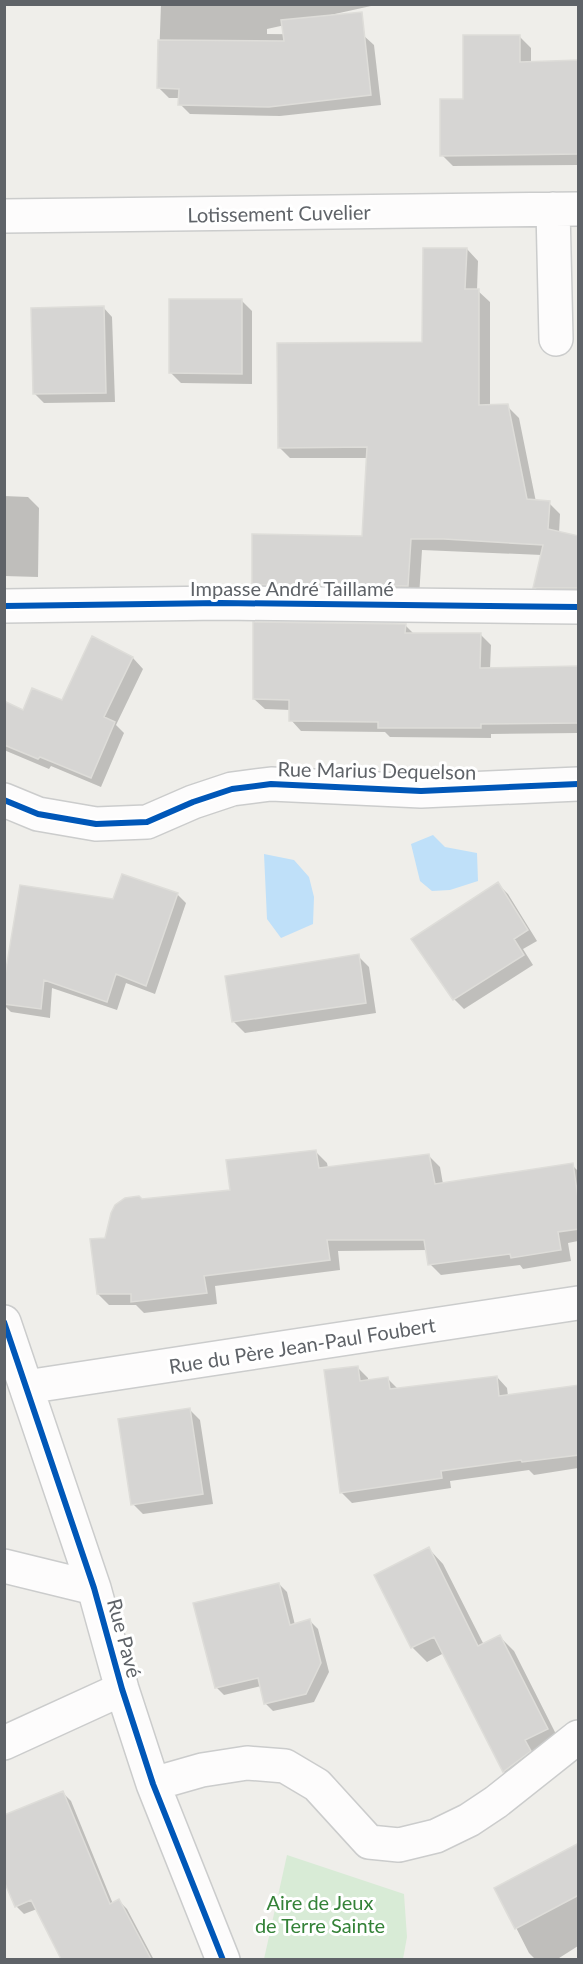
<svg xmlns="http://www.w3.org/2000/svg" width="583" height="1964" viewBox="0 0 583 1964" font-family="Lato,sans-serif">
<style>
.green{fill:#d8ebd6}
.water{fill:#bfe0f9}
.shadow{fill:#0003}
.building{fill:#d6d5d3;stroke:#deddd9;stroke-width:1.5}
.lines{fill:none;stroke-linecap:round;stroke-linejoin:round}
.minor-casing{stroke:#cbcccc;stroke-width:36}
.minor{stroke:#fdfcfc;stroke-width:33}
.cycleway-casing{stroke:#fff;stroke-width:10}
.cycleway{stroke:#0057b8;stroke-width:6}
.labels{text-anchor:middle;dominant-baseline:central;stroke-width:6;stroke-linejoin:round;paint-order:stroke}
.street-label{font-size:20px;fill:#5f6368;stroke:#fff}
.park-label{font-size:20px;fill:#348238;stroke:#fff}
</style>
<rect width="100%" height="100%" fill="#efeeea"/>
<!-- green -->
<path class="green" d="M287 1855 404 1894 407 1937 403 1959H264Z"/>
<!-- water -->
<path class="water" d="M433 835 445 847 477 853 478 881 450 890 432 891 420 881 411 844Z
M264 854 294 860 309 877 314 897 313 924 281 938 267 919Z"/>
<!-- shadow -->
<path class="shadow" d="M161 4H371V6L267 29V34L363 35 374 45 381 105 280 116 190 114 180 104V98H169L158 87Z
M520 37 531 48V63L578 62V165L453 166 442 155 464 101Z
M467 249 478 261 477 290 490 302V406H507L519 418 536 502 549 503 560 514 559 533 578 537V600L546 599 535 587 542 555 422 550 419 597 265 595 254 584 364 537 368 458H290L279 447 423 343Z
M242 301 252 311V384L181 383 170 372Z
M103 307 112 317 115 402 44 403 35 394Z
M4 496 28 497 39 508 38 577 4 576Z
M405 625 414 634 481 635 491 645 490 669 578 667V733L491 734V738L390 737 385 732 301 731 291 720V710L265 709 254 699Z
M93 638 133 658 143 669 116 725 124 733 101 787 51 766 49 769 4 750V710L24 712 62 702Z
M498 884 508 894 537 941 523 949 533 965 464 1009 454 999Z
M177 894 186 903 155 994 126 983 117 1010 52 988 50 1018 11 1012 4 1005V990L114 901Z
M358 956 369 967 376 1013 245 1033 234 1022 227 977Z
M316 1152 327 1163 328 1168 429 1156 440 1167 443 1184 572 1165 578 1171V1241L568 1243 571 1261 523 1269 520 1265 441 1275 430 1264 428 1250 338 1251 340 1270 215 1286 217 1304 144 1313 136 1305H109L98 1294 107 1240 142 1201 232 1191Z
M357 1367 368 1378V1381L387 1378 398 1389 497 1377 507 1388 508 1396 578 1387V1468L534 1475 529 1470 450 1481 451 1488 352 1503 341 1492Z
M190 1410 200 1420 213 1504 143 1514 133 1504Z
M429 1549 443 1564 484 1645 500 1637 514 1651 561 1744 519 1786 504 1772 444 1653 427 1662 412 1647Z
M279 1584 287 1592 295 1625 310 1621 318 1629 329 1672 314 1702 273 1711 265 1703 261 1686 224 1695 216 1687Z
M63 1793 71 1801 113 1904 119 1901 127 1909 154 1960H62L37 1909 24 1914 16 1906Z
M578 1845V1946L556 1960H536L529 1953 496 1888Z"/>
<!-- building -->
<path class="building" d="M362 12 371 95 269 107 178 105 179 89 157 88 158 40 284 41 281 20Z
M463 35H520V62L579 60V154L440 156V99H463Z
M423 248H467L465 289H479V405L508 404 527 499 550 501 548 529 579 536V588H533L543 545 444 539H411L408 586 252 585V534L362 536 367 447 278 448 277 343 422 342Z
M169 299H242V374L169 373Z
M104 306 106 393 33 394 31 308Z
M253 622 406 624 405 633H481L480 668 579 666V723L481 724V728H378V722L289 721V700L253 699Z
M92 636 133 657 104 717 115 722 91 778 40 757 38 759 4 745V701L23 710 32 688 62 700Z
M122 874 178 893 146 986 116 974 107 1002 44 980 41 1009 4 1004V981L20 885 113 899Z
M498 882 528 930 514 939 524 955 453 1000 411 939Z
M359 954 366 1003 232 1022 225 976Z
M316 1150 319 1168 429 1154 435 1184 573 1163 579 1205V1229L558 1232 561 1250 511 1258 510 1254 428 1265 424 1240H327L330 1260 204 1276 207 1293 131 1302V1294H97L90 1239 105 1238 111 1213 115 1205 125 1198 139 1196 142 1199 230 1190 226 1160Z
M358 1366 360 1381 388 1377 390 1389 497 1376 499 1396 579 1385V1455L522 1462 521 1460 441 1471 442 1478 340 1493 324 1370Z
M190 1408 203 1494 131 1505 118 1419Z
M429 1547 478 1646 500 1635 548 1729 525 1740 531 1751 503 1772 434 1637 411 1648 374 1575Z
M279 1583 290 1625 310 1619 321 1663 306 1694 264 1704 258 1678 215 1688 193 1603Z
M63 1791 110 1904 119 1899 151 1959H61L31 1900 15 1907 4 1881V1815Z
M579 1843V1895L515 1929 494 1888Z"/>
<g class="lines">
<!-- minor casing -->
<g class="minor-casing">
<path id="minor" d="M553 209 556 339
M4 216 578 209
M4 606 221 603 578 607
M4 800 38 814 96 824 147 822 193 802 232 789 271 784 421 791 578 784
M4 1322 94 1588 122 1689 153 1784 223 1960
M26 1387 578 1303
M4 1566 94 1588
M4 1743 122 1689
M153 1784 202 1770 247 1763 285 1766 317 1785 369 1842 399 1845 436 1836 469 1820 496 1802 578 1737"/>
</g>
<!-- minor -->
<use href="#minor" class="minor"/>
<!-- cycleway casing -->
<g class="cycleway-casing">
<path id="cycleway" d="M4 606 221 603 578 607
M4 800 38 814 96 824 147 822 193 802 232 789 271 784 421 791 578 784
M4 1322 94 1588 122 1689 153 1784 223 1960"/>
</g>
<!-- cycleway -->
<use href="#cycleway" class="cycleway"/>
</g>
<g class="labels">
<!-- street labels -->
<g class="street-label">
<text transform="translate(279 213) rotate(-1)">Lotissement Cuvelier</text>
<text x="292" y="588">Impasse André Taillamé</text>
<text transform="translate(377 770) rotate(1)">Rue Marius Dequelson</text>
<text transform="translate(302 1345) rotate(-9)">Rue du Père Jean-Paul Foubert</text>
<text transform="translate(125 1638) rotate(75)">Rue Pavé</text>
</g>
<!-- park labels -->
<g class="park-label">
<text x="320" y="1902">Aire de Jeux<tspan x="320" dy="23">de Terre Sainte</tspan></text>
</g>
</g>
<!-- border -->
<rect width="583" height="1964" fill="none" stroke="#5f6368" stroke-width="12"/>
</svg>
